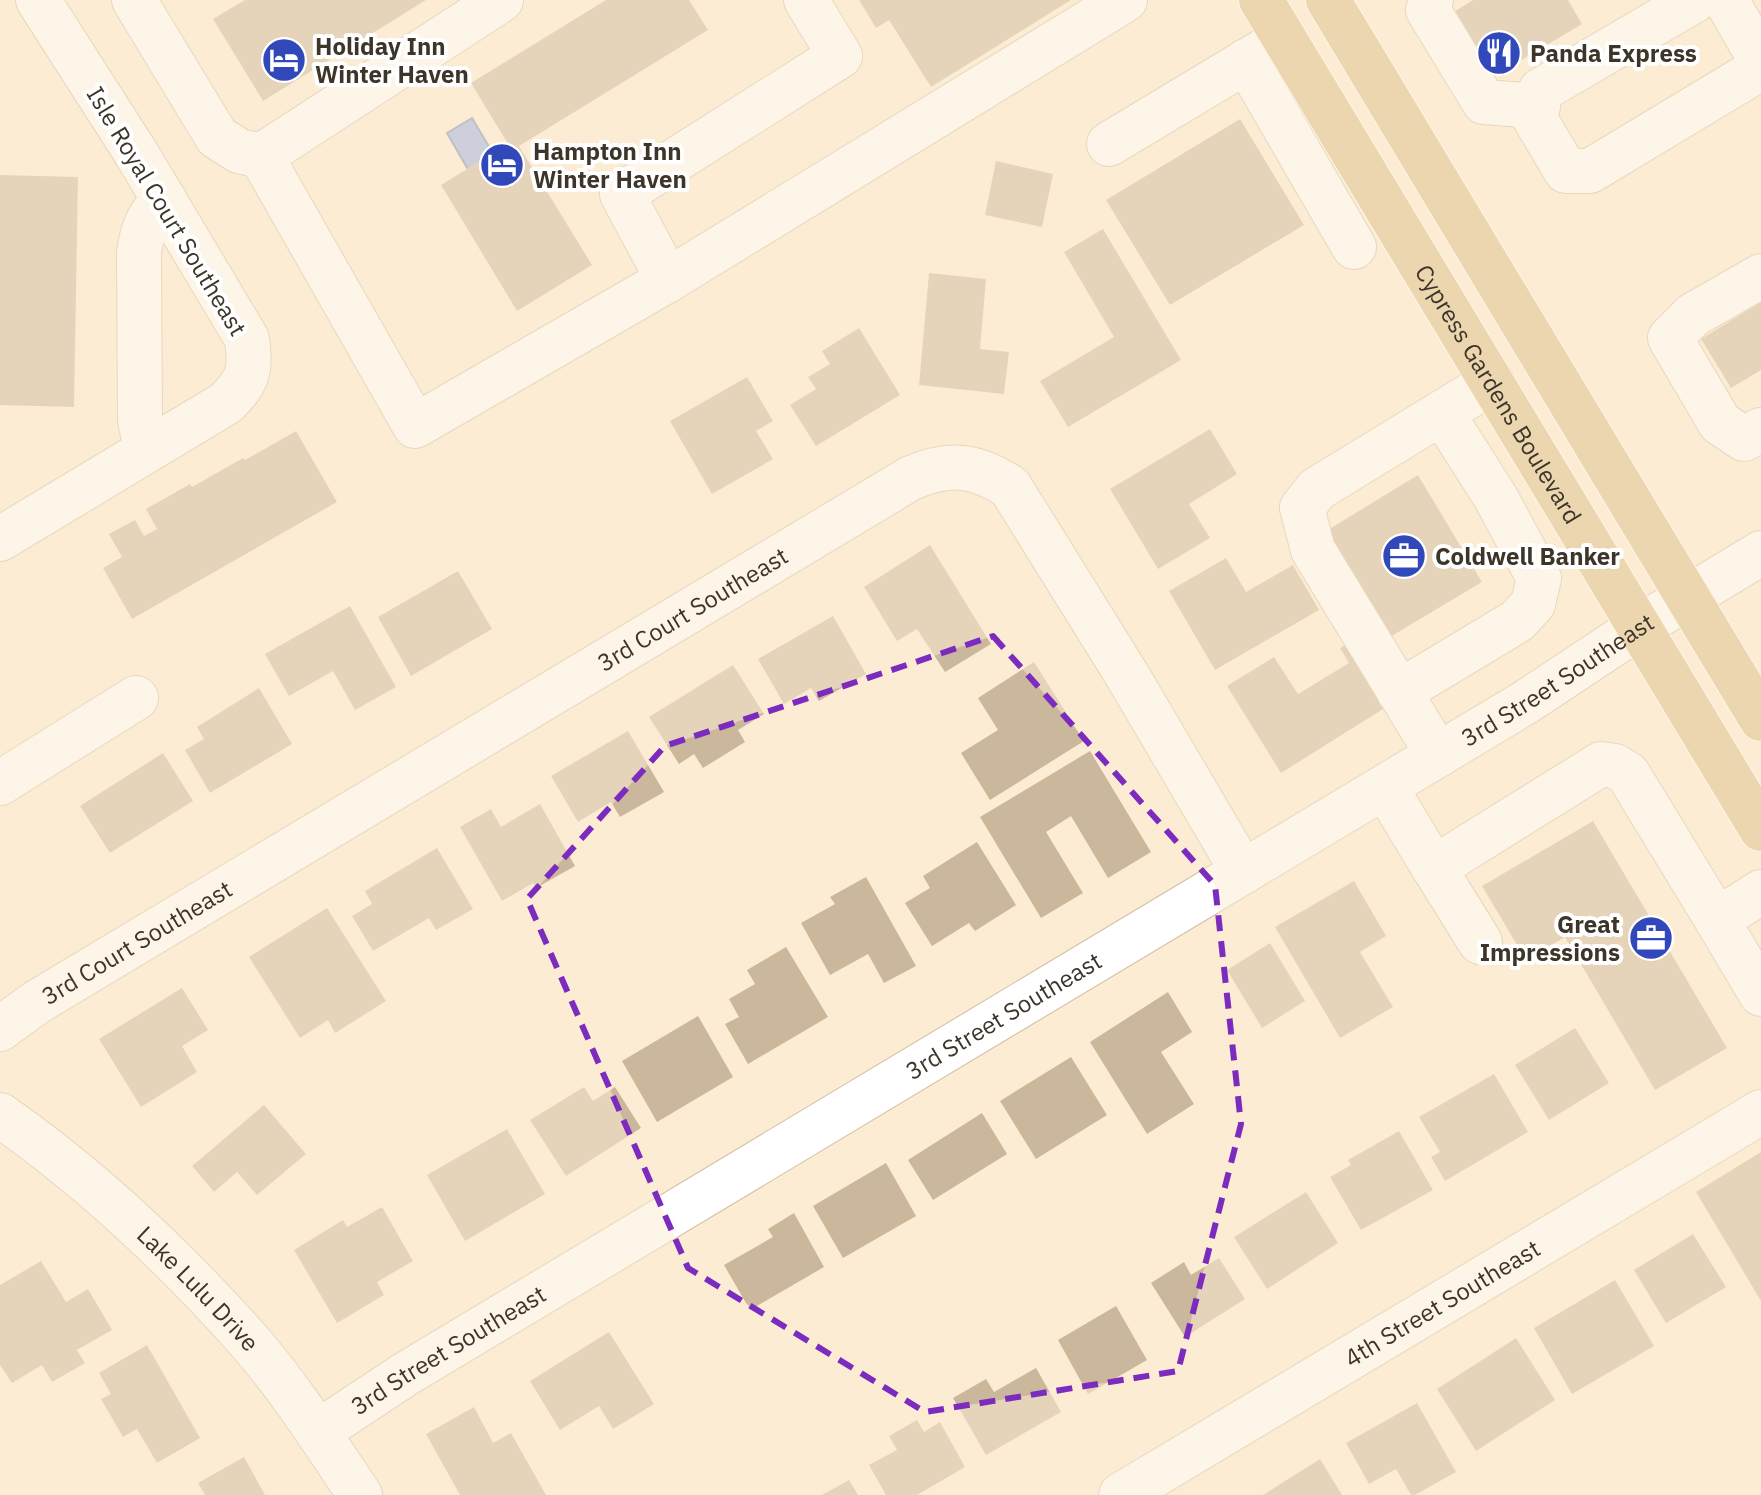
<svg xmlns="http://www.w3.org/2000/svg" width="1761" height="1495" viewBox="0 0 1761 1495" font-family="'IBM Plex Sans',sans-serif">
<style>
.water{fill:#94abe9;stroke:#7a88af;stroke-width:2}
.building{fill:#cbb79b}
.lines{fill:none;stroke-linecap:round;stroke-linejoin:round}
.minor-casing{stroke:#d1bda1;stroke-width:46}
.major-casing{stroke:#fff;stroke-width:46}
.minor{stroke:#fff;stroke-width:44}
.major{stroke:#daba85;stroke-width:44}
.marked{fill:none;stroke:#7b2cbf;stroke-width:6;stroke-dasharray:16 10;stroke-linejoin:round}
.labels{text-anchor:middle;dominant-baseline:central;stroke-width:8;stroke-linejoin:round;paint-order:stroke}
.poi-label{font-size:24px;font-weight:bold;fill:#3d3529;stroke:#fff;text-anchor:start}
.street-label{font-size:24px;fill:#3d3529;stroke:#fff}
</style>
<rect width="100%" height="100%" fill="#fcecd4"/>
<!-- water -->
<path class="water" d="M472 118 494 155 469 171 447 133Z"/>
<!-- building -->
<path class="building" d="M245 0H426L263 101 213 19Z
M606 0H689L708 30 519 146 592 265 517 311 441 185 508 144 471 83Z
M859 0H1071L931 87 889 20 876 28Z
M1473 0H1568L1582 24 1483 83 1444 18Z
M1240 119 1304 225 1170 305 1106 200Z
M996 161 1053 174 1042 227 985 215Z
M0 175 78 177 74 407 0 405Z
M1103 229 1181 360 1068 427 1040 381 1114 337 1064 252Z
M929 273 986 279 980 349 1009 352 1004 394 919 385Z
M1761 302V370L1731 388 1701 339Z
M859 328 900 395 816 446 790 405 816 389 808 377 830 364 822 351Z
M747 377 773 421 756 431 773 459 712 494 670 421Z
M1210 429 1237 474 1189 504 1210 538 1158 569 1110 489Z
M296 431 337 502 132 619 103 568 122 557 109 534 135 520 144 536 157 529 146 509 190 484 192 487 243 458 245 460Z
M1418 475 1482 582 1390 637 1326 531Z
M930 545 991 644 945 672 917 629 897 641 864 587Z
M1226 558 1246 592 1293 565 1319 610 1215 670 1169 591Z
M458 571 492 629 411 676 378 617Z
M350 606 396 687 355 710 333 671 289 696 265 654Z
M833 616 866 674 819 701 811 688 784 704 758 659Z
M1352 641 1391 704 1281 773 1227 686 1274 657 1298 694 1349 663 1340 648Z
M1034 662 1084 741 990 800 961 753 998 730 978 698Z
M733 665 764 714 738 730 745 742 703 768 694 754 679 764 649 717Z
M259 688 292 744 210 793 185 750 204 739 197 727Z
M628 731 664 792 620 817 611 802 578 822 551 776Z
M1090 751 1151 852 1108 878 1071 816 1046 832 1083 893 1041 918 980 817Z
M163 753 193 801 110 853 80 806Z
M540 804 575 866 536 888 533 883 502 901 460 827 491 809 501 827Z
M1593 821 1727 1048 1655 1090 1565 937 1526 960 1482 886Z
M977 842 1016 905 975 931 969 923 932 946 905 903 930 888 923 876Z
M437 848 473 909 436 930 429 918 373 951 352 916 372 904 365 891Z
M866 877 916 966 884 983 868 954 830 975 801 923 835 904 830 897Z
M1354 881 1386 936 1360 952 1393 1007 1340 1038 1275 927Z
M327 908 386 1001 335 1033 328 1020 300 1038 249 957Z
M1270 943 1305 1001 1262 1028 1227 970Z
M786 947 828 1017 748 1064 725 1024 739 1017 729 999 755 984 747 970Z
M182 988 208 1030 182 1046 197 1072 141 1107 99 1039Z
M1168 992 1192 1032 1161 1052 1194 1104 1147 1134 1090 1042Z
M698 1016 733 1077 657 1122 622 1061Z
M1575 1028 1609 1083 1549 1120 1515 1065Z
M1071 1057 1107 1115 1036 1159 1000 1101Z
M1494 1074 1528 1132 1445 1181 1431 1157 1440 1152 1419 1117Z
M584 1087 593 1101 615 1087 641 1128 566 1176 530 1120Z
M264 1105 306 1154 257 1195 237 1172 214 1192 192 1166Z
M982 1113 1007 1154 933 1200 908 1160Z
M507 1129 545 1194 465 1241 427 1175Z
M1399 1131 1433 1190 1361 1230 1330 1177 1351 1165 1348 1160Z
M1761 1152V1301L1696 1192Z
M886 1163 916 1216 843 1258 813 1206Z
M1306 1192 1338 1243 1267 1289 1234 1237Z
M382 1207 413 1261 377 1282 384 1295 337 1323 294 1250 343 1220 347 1227Z
M794 1213 824 1267 750 1310 724 1265 773 1237 768 1229Z
M1693 1234 1726 1287 1666 1323 1634 1270Z
M1219 1258 1245 1299 1185 1337 1151 1283 1184 1262 1191 1275Z
M41 1261 66 1302 88 1289 112 1330 77 1350 85 1363 52 1382 42 1365 12 1383 0 1365V1285Z
M1615 1280 1654 1346 1572 1394 1534 1328Z
M1116 1306 1147 1360 1088 1394 1058 1340Z
M609 1332 654 1404 613 1429 599 1406 560 1430 530 1381Z
M1516 1338 1555 1400 1476 1451 1437 1389Z
M147 1345 200 1438 157 1463 137 1429 123 1437 101 1399 111 1394 99 1373Z
M1036 1368 1061 1412 986 1455 953 1398 986 1379 994 1392Z
M1417 1403 1456 1472 1415 1495H1411L1396 1469 1369 1484 1346 1443Z
M474 1407 493 1443 511 1433 546 1495H460L426 1434Z
M917 1420 924 1432 940 1422 965 1467 917 1495H886L869 1465 897 1450 889 1436Z
M244 1457 265 1495H205L198 1483Z
M1320 1459 1342 1495H1263Z
M849 1480 858 1495H822Z"/>
<g class="lines">
<!-- minor casing -->
<g class="minor-casing">
<g id="minor">
<path d="M134 0 217 137 239 151 261 156 501 0"/>
<path d="M806 0 840 56 622 194 668 280 1125 0"/>
<path d="M1431 0 1428 10 1484 102 1538 106"/>
<path d="M1695 0 1541 90 1535 119 1566 171H1590L1761 68"/>
<path d="M1726 0 1761 61"/>
<path d="M1246 61 1354 247"/>
<path d="M1109 144 1272 46"/>
<path d="M261 156 415 426 668 280"/>
<path d="M1761 276 1693 315 1670 338 1720 423 1744 439 1761 430"/>
<path d="M146 450 140 420 139 253C142 230 148 216 164 199"/>
<path d="M0 539 226 403C249 380 251 371 247 339L136 153 38 0"/>
<path d="M1399 692 1517 621 1533 604 1539 578 1496 498 1442 413"/>
<path d="M1438 755 1313 550 1302 508 1317 489 1492 382"/>
<path d="M0 783 136 698"/>
<path d="M1385 787 1434 868 1601 764 1615 766 1628 774 1717 920"/>
<path d="M1434 868 1480 942"/>
<path d="M1761 892 1717 920 1761 994"/>
<path id="s1" d="M0 1029 37 1002 911 478C949 462 975 464 1010 487L1127 675 1243 872"/>
<path id="s2" d="M0 1115C92 1179 175 1258 249 1341 290 1388 325 1443 360 1495"/>
<path id="s3" d="M318 1432 404 1375 1526 702 1639 627 1761 553"/>
<path id="s4" d="M1121 1495 1761 1112"/>
</g>
</g>
<!-- major casing -->
<g class="major-casing">
<g id="major">
<path id="s5" d="M1261 0 1761 829"/>
<path d="M1328 0 1761 719"/>
</g>
</g>
<!-- minor -->
<use href="#minor" class="minor"/>
<!-- major -->
<use href="#major" class="major"/>
</g>
<!-- marked area -->
<path d="M0 0H1761V1495H0ZM993 636 1215 885 1241 1124 1178 1371 925 1412 688 1268 527 899 665 746Z" fill="#fcecd4" fill-opacity=".55" fill-rule="evenodd"/>
<path class="marked" d="M993 636 1215 885 1241 1124 1178 1371 925 1412 688 1268 527 899 665 746Z"/>
<!-- icons -->
<defs>
<g id="restaurant-disc" transform="scale(2.3)"><circle r="9.5" fill="#3148ba" stroke="#fff"/><path d="M-5-6h1v4h1v-4h1v4h1v-4h1v5L-1.5 .5V6h-2V.5L-5-1ZM5-6V6H3V1.5H1.5Q1.5-4 5-6Z" fill="#fff"/></g>
<g id="hotel-disc" transform="scale(2.3)"><circle r="9.5" fill="#3148ba" stroke="#fff"/><path d="M-6-4.5h1.5V1H6V5H4.5V3h-9V5H-6ZM-4 0a1.8 1.8 0 1 1 3.6 0ZM.5 0V-2.5h3Q6-2.5 6 0Z" fill="#fff"/></g>
<g id="office-disc" transform="scale(2.3)"><circle r="9.5" fill="#3148ba" stroke="#fff"/><path d="M-6-3h4V-5.5h4V-3h4V5H-6ZM-1-4.5V-3h2v-1.5ZM-6 0V1H6V0Z" fill="#fff"/></g>
</defs>
<g fill-rule="evenodd">
<use href="#restaurant-disc" x="1499" y="53"/>
<use href="#hotel-disc" x="284" y="60"/>
<use href="#hotel-disc" x="502" y="165"/>
<use href="#office-disc" x="1404" y="556"/>
<use href="#office-disc" x="1651" y="938"/>
</g>
<g class="labels">
<!-- poi labels -->
<g class="poi-label">
<text x="315" y="46">Holiday Inn<tspan x="315" dy="28">Winter Haven</tspan></text>
<text x="1530" y="53">Panda Express</text>
<text x="533" y="151">Hampton Inn<tspan x="533" dy="28">Winter Haven</tspan></text>
<text x="1435" y="556">Coldwell Banker</text>
<text x="1620" y="924" text-anchor="end">Great<tspan x="1620" dy="28">Impressions</tspan></text>
</g>
<!-- street labels -->
<g class="street-label">
<text transform="translate(167 211) rotate(59)">Isle Royal Court Southeast</text>
<text stroke="none"><textPath href="#s5" startOffset="460">Cypress Gardens Boulevard</textPath></text>
<text stroke="none"><textPath href="#s1" startOffset="810">3rd Court Southeast</textPath></text>
<text stroke="none"><textPath href="#s3" startOffset="1450">3rd Street Southeast</textPath></text>
<text stroke="none"><textPath href="#s1" startOffset="162">3rd Court Southeast</textPath></text>
<text stroke="none"><textPath href="#s3" startOffset="802">3rd Street Southeast</textPath></text>
<text stroke="none"><textPath href="#s2" startOffset="264">Lake Lulu Drive</textPath></text>
<text stroke="none"><textPath href="#s4" startOffset="374">4th Street Southeast</textPath></text>
<text stroke="none"><textPath href="#s3" startOffset="154">3rd Street Southeast</textPath></text>
</g>
</g>
</svg>
